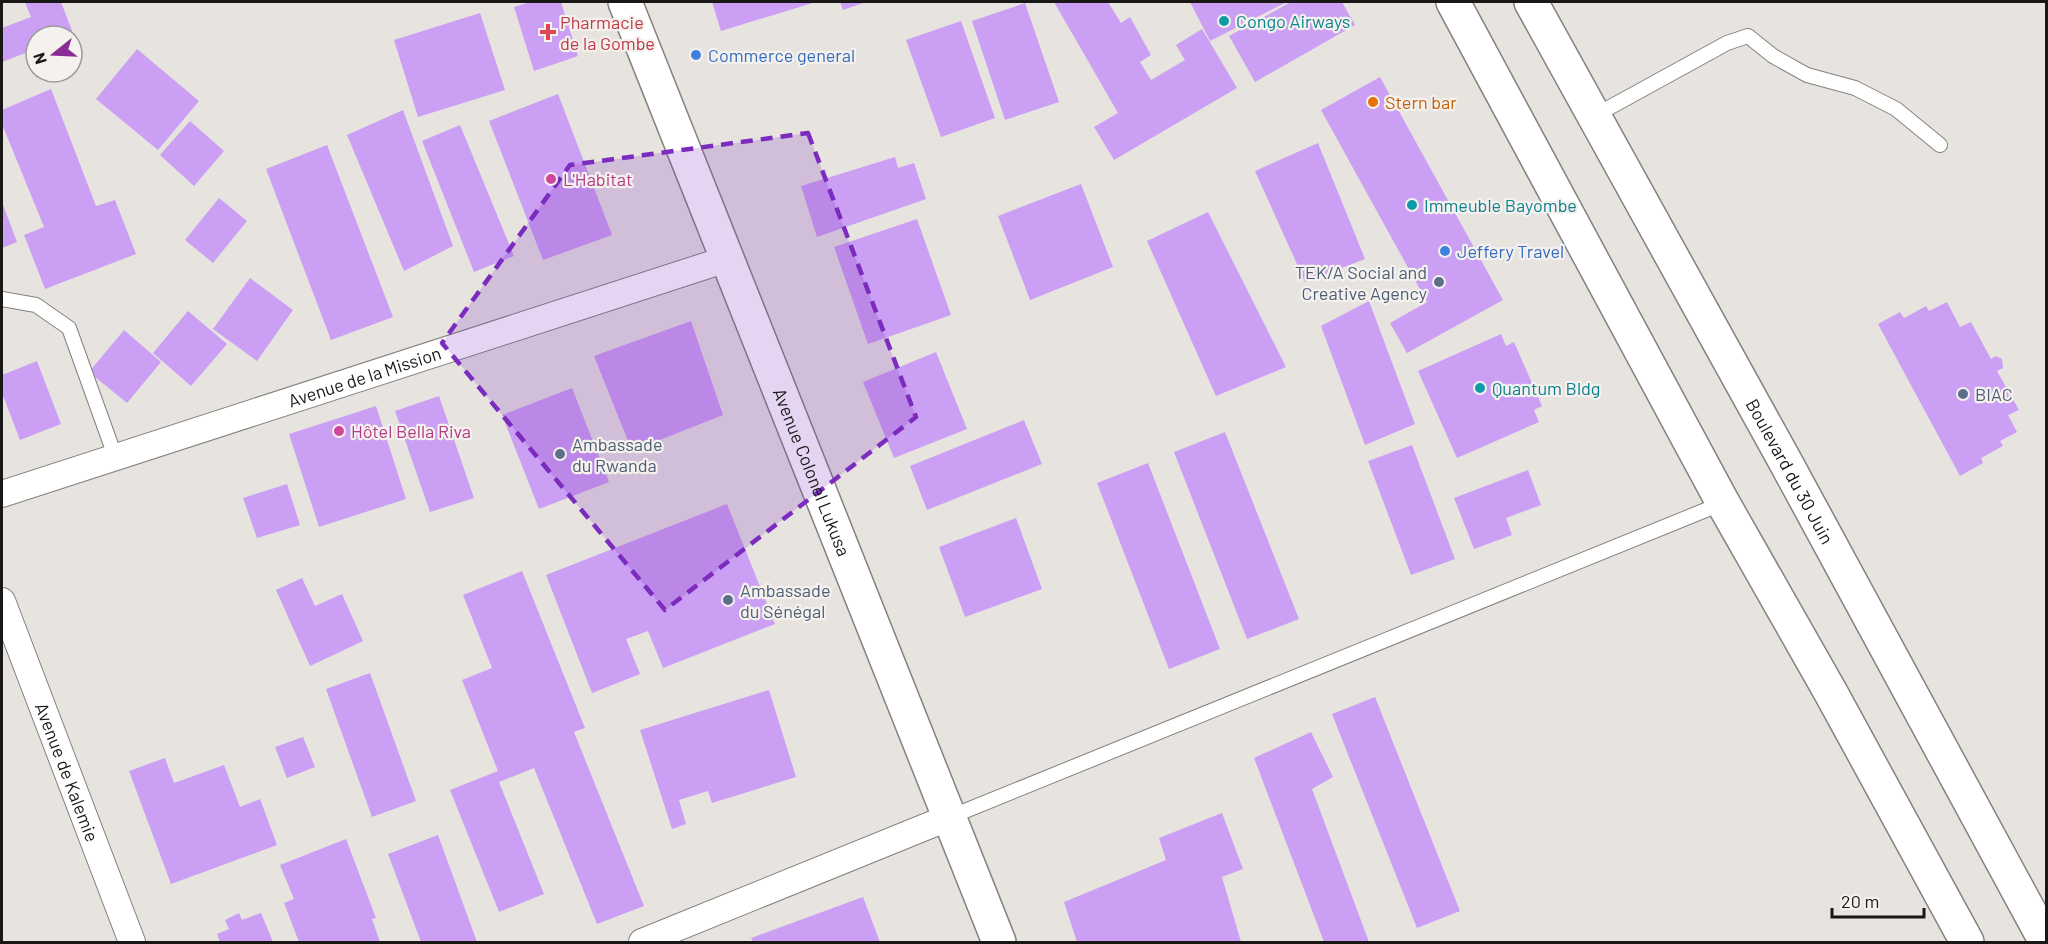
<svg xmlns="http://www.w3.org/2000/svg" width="2048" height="944" viewBox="0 0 2048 944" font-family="Barlow,sans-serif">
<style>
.building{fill:#cb9ff3}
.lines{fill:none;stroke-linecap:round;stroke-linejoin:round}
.lane-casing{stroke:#84817e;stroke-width:16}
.street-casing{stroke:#84817e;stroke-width:28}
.secondary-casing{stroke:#84817e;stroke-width:36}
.primary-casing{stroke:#84817e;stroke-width:36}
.lane{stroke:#fff;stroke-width:14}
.street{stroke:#fff;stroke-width:26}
.secondary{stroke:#fff;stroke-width:33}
.primary{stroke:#fff;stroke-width:33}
.marked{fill:#7b2cbf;fill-opacity:0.2;stroke:#7b2cbf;stroke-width:4.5;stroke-dasharray:12 8;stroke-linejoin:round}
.culture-dot{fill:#0f9aa8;stroke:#f4f1ee;stroke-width:2}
.health-dot{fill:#e0444e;stroke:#f4f1ee;stroke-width:2}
.shop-dot{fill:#3f7fe0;stroke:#f4f1ee;stroke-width:2}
.food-dot{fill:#e8710a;stroke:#f4f1ee;stroke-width:2}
.hotel-dot{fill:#d1479c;stroke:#f4f1ee;stroke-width:2}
.service-dot{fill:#5c6f8a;stroke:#f4f1ee;stroke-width:2}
.labels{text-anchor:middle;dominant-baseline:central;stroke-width:4.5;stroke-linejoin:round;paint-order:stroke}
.culture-label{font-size:18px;fill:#0d838f;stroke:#f4f1ee;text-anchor:start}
.health-label{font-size:18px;fill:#be3a42;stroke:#f4f1ee;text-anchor:start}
.shop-label{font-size:18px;fill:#366cbe;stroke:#f4f1ee;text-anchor:start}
.food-label{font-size:18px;fill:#c56008;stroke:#f4f1ee;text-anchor:start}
.hotel-label{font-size:18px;fill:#b23c85;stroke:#f4f1ee;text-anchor:start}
.service-label{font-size:18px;fill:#4e5e75;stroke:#f4f1ee;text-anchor:start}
.street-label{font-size:18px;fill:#191816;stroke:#f4f1ee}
</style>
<rect width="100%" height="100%" fill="#e7e4e0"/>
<!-- building -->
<path class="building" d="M25 2H61L74 36H36V49L2 62V28L31 17Z
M531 2H561L578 56 534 71 514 7Z
M712 2H816L721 31Z
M840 2H866L843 10Z
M1054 2H1108L1121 23 1130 17 1151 55 1140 62 1151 80 1185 60 1176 45 1202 29 1237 88 1114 160 1094 127 1118 113Z
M1190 2H1287L1210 41Z
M1291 2H1342L1355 25 1255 82 1229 36Z
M1025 3 1059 102 1005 120 972 21Z
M480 13 505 90 418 117 394 40Z
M961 21 995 118 941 137 906 40Z
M137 49 199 101 158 150 96 99Z
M1380 77 1503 300 1407 353 1390 323 1427 302 1321 110Z
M51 89 96 206 115 200 136 254 45 289 24 235 44 227 2 124V110Z
M558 94 612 235 543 260 489 121Z
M403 110 453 246 404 271 347 135Z
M190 121 224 151 194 186 160 155Z
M460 125 514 256 474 272 422 141Z
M1318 143 1365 259 1305 282 1255 171Z
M327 145 393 317 331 340 266 169Z
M895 157 898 168 914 163 926 199 817 237 801 186Z
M1081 184 1113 267 1030 300 998 216Z
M219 198 247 221 213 263 185 240Z
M2 202 17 242 2 248Z
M1208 212 1286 367 1216 396 1147 241Z
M917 219 951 315 868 344 834 247Z
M250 278 293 310 257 361 213 329Z
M1369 301 1415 424 1365 445 1321 326Z
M1947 302 1960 327 1971 322 1991 359 1996 356 2002 359 2003 368 1997 371 2019 410 2008 415 2017 432 2000 441 2003 446 1981 458 1983 463 1960 476 1878 324 1900 312 1904 318 1926 306 1929 311Z
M188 311 227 344 191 386 153 353Z
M691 321 723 415 632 451 594 356Z
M124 330 161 362 127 403 89 372Z
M1501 334 1506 346 1514 342 1542 406 1534 410 1539 422 1457 458 1418 371Z
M936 352 967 429 894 458 863 382Z
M37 361 61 424 20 440 2 393V375Z
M572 388 609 482 539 509 502 415Z
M439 396 474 498 430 512 395 411Z
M376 406 406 499 319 527 289 434Z
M1024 420 1042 464 927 510 910 466Z
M1225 432 1299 619 1247 639 1174 452Z
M1412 445 1455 559 1411 575 1368 461Z
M1148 463 1220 649 1169 669 1097 483Z
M1528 470 1541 505 1506 518 1512 535 1474 549 1454 498Z
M287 484 300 525 257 538 243 498Z
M727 504 775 624 663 668 648 631 626 639 640 674 592 693 546 575Z
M1016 518 1042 589 965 617 939 547Z
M522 571 585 728 574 732 644 906 597 924 534 768 499 782 544 894 499 912 450 790 498 771 462 680 492 668 463 595Z
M302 578 315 606 342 594 363 641 310 666 276 590Z
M370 673 416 801 372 817 326 689Z
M769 690 796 777 712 803 708 791 679 800 686 824 672 829 640 730Z
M1375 697 1460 911 1417 928 1332 714Z
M1311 732 1333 777 1312 789 1369 942H1324L1254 758Z
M303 737 315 767 287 778 275 747Z
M165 758 174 783 224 765 240 807 260 799 277 845 171 884 129 771Z
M1222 813 1243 869 1222 877 1241 942H1077L1064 902 1166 860 1159 838Z
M438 835 477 942H421L388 854Z
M346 839 376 918 372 919 380 942H299L284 903 294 899 280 865Z
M863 897 880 942H753L751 938Z
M239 913 242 920 261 913 273 942H220L217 934 229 929 225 920Z"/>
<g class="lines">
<!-- lane casing -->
<g class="lane-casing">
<path id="lane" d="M1594 116 1727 43 1748 36 1773 56 1807 75 1855 88 1896 109 1940 145
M2 299 36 305 69 328 115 456
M950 817 1723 503"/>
</g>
<!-- street casing -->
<g class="street-casing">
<g id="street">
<path id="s1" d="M2 494 727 259"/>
<path id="s2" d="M2 601 132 942"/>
<path d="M642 942 950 817"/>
</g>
</g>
<!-- secondary casing -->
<g class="secondary-casing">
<g id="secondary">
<path id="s3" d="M625 2 999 942"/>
</g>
</g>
<!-- primary casing -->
<g class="primary-casing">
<g id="primary">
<path d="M1453 2 1723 503 1831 693 1967 942"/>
<path id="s4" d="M1531 2 1785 461 2046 942"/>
</g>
</g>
<!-- lane -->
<use href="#lane" class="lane"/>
<!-- street -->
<use href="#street" class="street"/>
<!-- secondary -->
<use href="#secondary" class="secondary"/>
<!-- primary -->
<use href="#primary" class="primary"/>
</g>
<!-- marked area -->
<path class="marked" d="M808 133 916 417 665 610 442 343 570 165Z"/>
<!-- markers -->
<g class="culture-dot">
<circle cx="1224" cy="21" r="6"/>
<circle cx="1412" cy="205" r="6"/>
<circle cx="1480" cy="388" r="6"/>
</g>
<path class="health-dot" d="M545 23h6v6h6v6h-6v6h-6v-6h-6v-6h6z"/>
<g class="shop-dot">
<circle cx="696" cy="55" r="6"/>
<circle cx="1445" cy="251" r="6"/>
</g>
<circle class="food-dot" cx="1373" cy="102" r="6"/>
<g class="hotel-dot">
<circle cx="551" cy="179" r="6"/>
<circle cx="339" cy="431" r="6"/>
</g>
<g class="service-dot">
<circle cx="1439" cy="282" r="6"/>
<circle cx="1963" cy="394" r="6"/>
<circle cx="560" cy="454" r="6"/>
<circle cx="728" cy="600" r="6"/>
</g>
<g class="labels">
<!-- culture labels -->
<g class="culture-label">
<text x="1236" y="21">Congo Airways</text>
<text x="1424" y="205">Immeuble Bayombe</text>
<text x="1492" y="388">Quantum Bldg</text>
</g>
<!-- health labels -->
<g class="health-label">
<text x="560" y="22">Pharmacie<tspan x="560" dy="21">de la Gombe</tspan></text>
</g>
<!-- shop labels -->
<g class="shop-label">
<text x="708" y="55">Commerce general</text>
<text x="1457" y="251">Jeffery Travel</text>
</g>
<!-- food labels -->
<g class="food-label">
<text x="1385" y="102">Stern bar</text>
</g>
<!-- hotel labels -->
<g class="hotel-label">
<text x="563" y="179">L'Habitat</text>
<text x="351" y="431">Hôtel Bella Riva</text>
</g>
<!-- service labels -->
<g class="service-label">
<text x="1427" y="272" text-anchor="end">TEK/A Social and<tspan x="1427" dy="21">Creative Agency</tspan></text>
<text x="1975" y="394">BIAC</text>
<text x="572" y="444">Ambassade<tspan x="572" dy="21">du Rwanda</tspan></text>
<text x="740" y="590">Ambassade<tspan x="740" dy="21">du Sénégal</tspan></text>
</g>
<!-- street labels -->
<g class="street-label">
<text stroke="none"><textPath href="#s1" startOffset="381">Avenue de la Mission</textPath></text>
<text stroke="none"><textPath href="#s4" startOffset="536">Boulevard du 30 Juin</textPath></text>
<text stroke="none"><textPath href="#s3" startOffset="506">Avenue Colonel Lukusa</textPath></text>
<text stroke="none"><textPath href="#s2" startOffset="183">Avenue de Kalemie</textPath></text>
</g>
</g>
<!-- border -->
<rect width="2048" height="944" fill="none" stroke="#191816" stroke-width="6"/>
<!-- north arrow -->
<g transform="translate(54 54) rotate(252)"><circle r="28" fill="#f4f1ee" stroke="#9c9a98" stroke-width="1.5"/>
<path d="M0-4.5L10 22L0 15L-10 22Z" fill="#892c96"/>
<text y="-9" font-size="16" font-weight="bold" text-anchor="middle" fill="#191816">N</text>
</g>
<!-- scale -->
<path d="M1832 908v9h92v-9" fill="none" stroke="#191816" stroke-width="3"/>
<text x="1841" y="908" font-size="18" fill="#191816" stroke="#f4f1ee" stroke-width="4.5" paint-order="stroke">20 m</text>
</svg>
